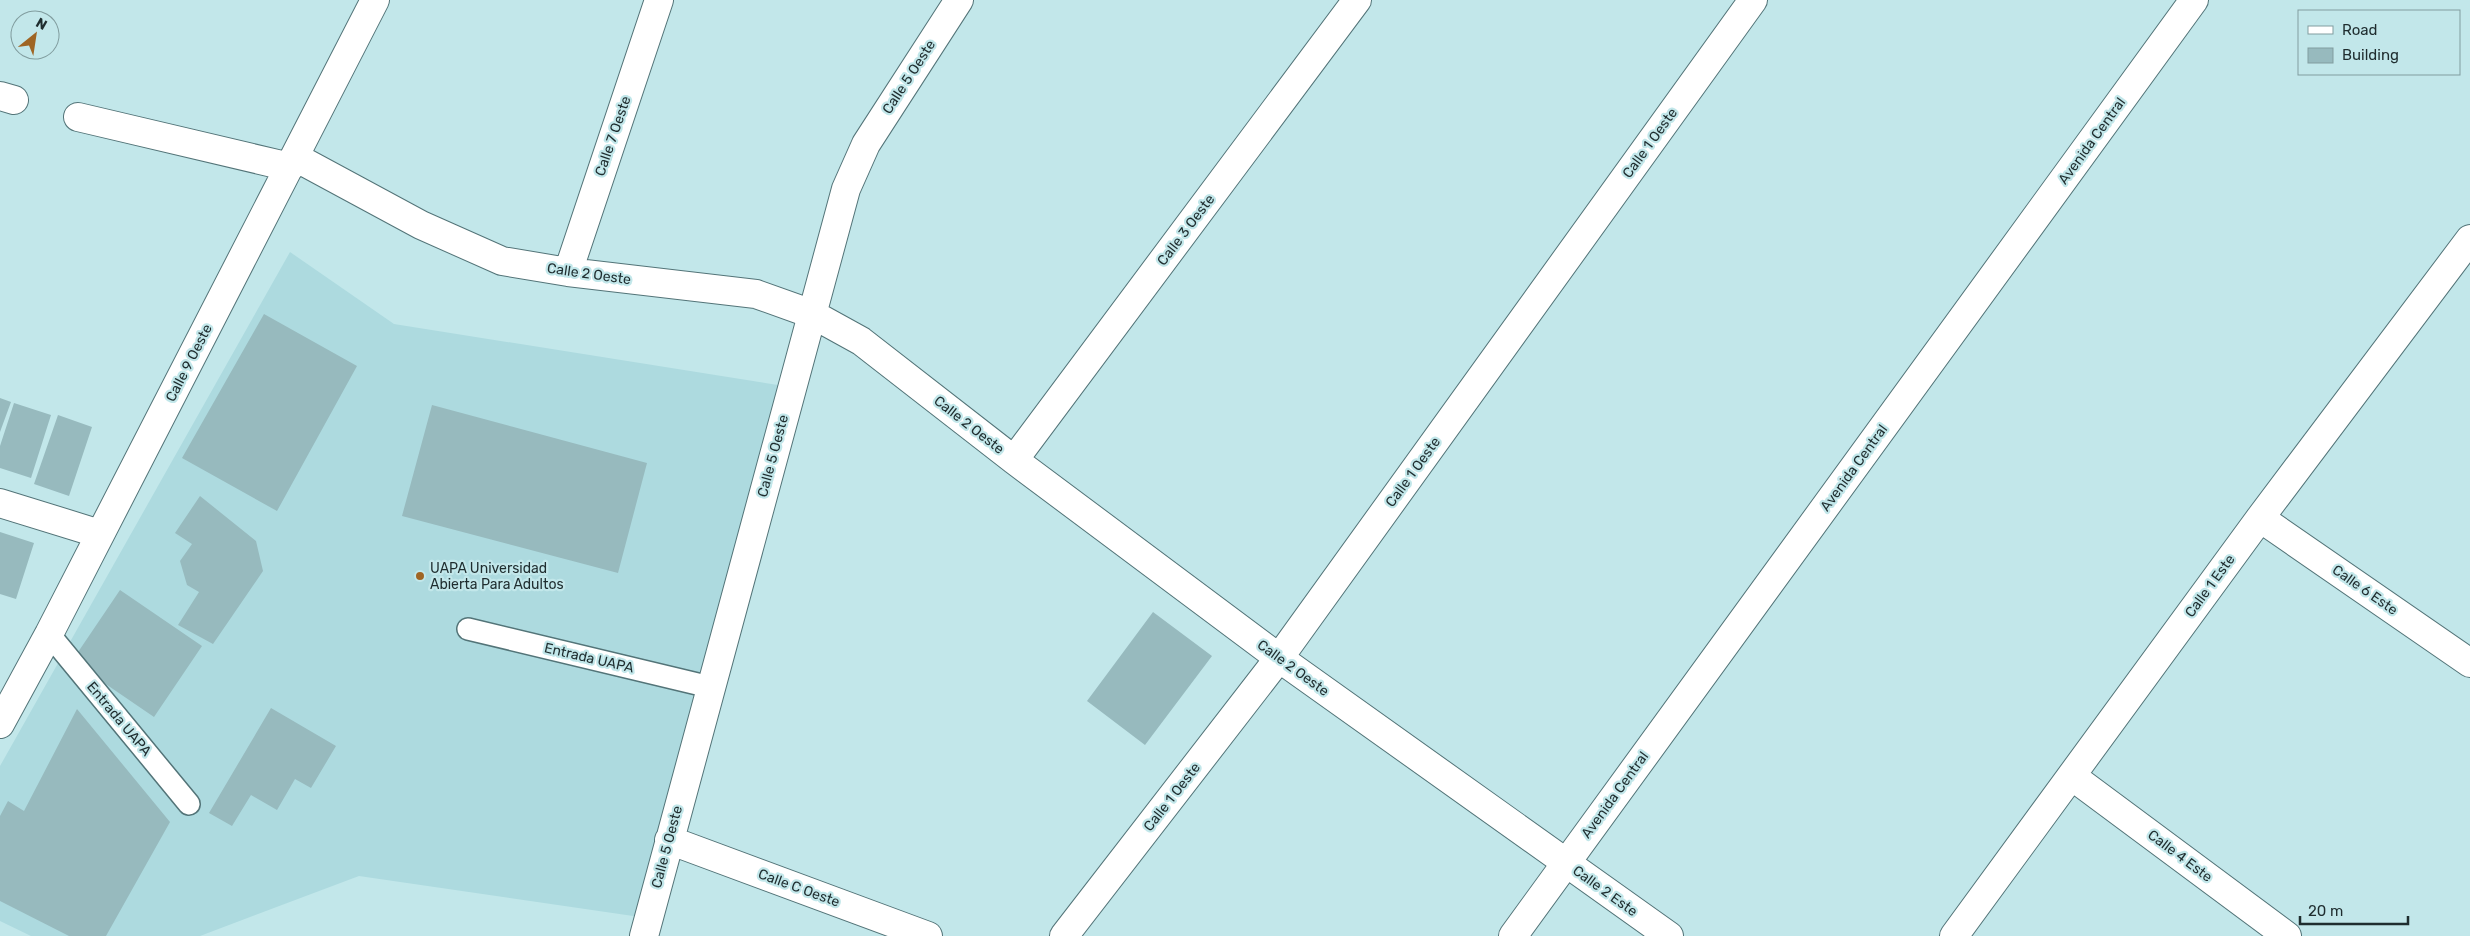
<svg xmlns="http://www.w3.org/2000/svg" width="2470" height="936" viewBox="0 0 2470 936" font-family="Rubik,sans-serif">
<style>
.built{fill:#addadf}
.building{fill:#97babe}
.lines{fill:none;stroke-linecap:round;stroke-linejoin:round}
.lane-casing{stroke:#537478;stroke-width:24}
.street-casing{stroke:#537478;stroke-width:30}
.secondary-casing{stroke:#537478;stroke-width:30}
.lane{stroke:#fff;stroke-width:21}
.street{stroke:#fff;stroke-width:28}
.secondary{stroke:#fff;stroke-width:28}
.poi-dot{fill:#9f6524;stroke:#c2e7ea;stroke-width:2}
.labels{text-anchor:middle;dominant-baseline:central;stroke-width:4.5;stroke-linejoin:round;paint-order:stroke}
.street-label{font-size:14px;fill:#1f2d2f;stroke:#c2e7ea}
.poi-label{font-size:14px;fill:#1f2d2f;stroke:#c2e7ea;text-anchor:start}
</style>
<rect width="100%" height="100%" fill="#c2e7ea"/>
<!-- built -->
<path class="built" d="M290 252 394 324 784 386 640 917 359 876 200 936H31L0 921V766Z"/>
<!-- building -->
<path class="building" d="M264 314 357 366 277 511 182 458Z
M0 398 11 402 0 432Z
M14 403 51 415 31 478 0 468V446Z
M432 405 647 463 618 573 402 516Z
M58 415 92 427 69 496 34 484Z
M200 496 256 541 263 571 213 644 178 625 199 592 187 585 180 561 192 544 175 533Z
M0 532 34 543 16 599 0 594Z
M120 590 202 646 154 717 72 661Z
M1153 612 1212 656 1145 745 1087 701Z
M271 708 336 746 311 788 295 779 277 810 251 795 232 826 209 813Z
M77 709 170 822 106 936H69L0 901V816L8 801 24 811Z"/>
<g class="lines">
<!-- lane casing -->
<g class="lane-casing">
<path id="lane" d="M468 629 710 687
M49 634 189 804"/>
</g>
<!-- street casing -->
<g class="street-casing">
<path id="street" d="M0 96 14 100
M78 117 290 167
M295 157 421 225 502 261 568 272 756 294 812 314 861 341 1014 460 1279 658 1669 936
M568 272 659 0
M1014 460 1357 0
M0 503 100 534
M2260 518 2470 663
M0 724 49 634 375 0
M2073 777 2287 936
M669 840 928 936
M644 936 846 189 866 144 959 0
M1064 936 1279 658 1753 0
M1954 936 2260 518 2470 239"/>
</g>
<!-- secondary casing -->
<g class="secondary-casing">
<path id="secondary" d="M1513 936 2194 0"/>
</g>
<!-- lane -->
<use href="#lane" class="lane"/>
<!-- street -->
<use href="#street" class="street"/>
<!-- secondary -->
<use href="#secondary" class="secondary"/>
</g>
<!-- markers -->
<circle class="poi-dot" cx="420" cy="576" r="5"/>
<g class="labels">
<!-- street labels -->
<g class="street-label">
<text transform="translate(909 77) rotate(-57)">Calle 5 Oeste</text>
<text transform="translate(613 136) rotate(-71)">Calle 7 Oeste</text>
<text transform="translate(2092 141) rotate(-54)">Avenida Central</text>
<text transform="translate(1650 143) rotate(-54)">Calle 1 Oeste</text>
<text transform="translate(1186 230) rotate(-53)">Calle 3 Oeste</text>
<text transform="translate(589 274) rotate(8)">Calle 2 Oeste</text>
<text transform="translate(189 363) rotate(-63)">Calle 9 Oeste</text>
<text transform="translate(969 425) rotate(38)">Calle 2 Oeste</text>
<text transform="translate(773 456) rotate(-75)">Calle 5 Oeste</text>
<text transform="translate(1854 468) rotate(-54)">Avenida Central</text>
<text transform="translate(1413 472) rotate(-54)">Calle 1 Oeste</text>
<text transform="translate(2210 586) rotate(-54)">Calle 1 Este</text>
<text transform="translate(2365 590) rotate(35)">Calle 6 Este</text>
<text transform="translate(589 658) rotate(13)">Entrada UAPA</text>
<text transform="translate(1293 668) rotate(36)">Calle 2 Oeste</text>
<text transform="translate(119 719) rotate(50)">Entrada UAPA</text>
<text transform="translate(1615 795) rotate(-54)">Avenida Central</text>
<text transform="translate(1172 797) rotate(-52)">Calle 1 Oeste</text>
<text transform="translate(667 847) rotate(-75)">Calle 5 Oeste</text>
<text transform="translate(2180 856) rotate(37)">Calle 4 Este</text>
<text transform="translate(799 888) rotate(20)">Calle C Oeste</text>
<text transform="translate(1605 891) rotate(36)">Calle 2 Este</text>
</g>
<!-- poi labels -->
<g class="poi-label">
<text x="430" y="568">UAPA Universidad<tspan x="430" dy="16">Abierta Para Adultos</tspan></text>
</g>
</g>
<!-- legend -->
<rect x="2298" y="10" width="162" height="65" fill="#c2e7ea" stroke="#819d9f"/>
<rect x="2308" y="26" width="25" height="8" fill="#ffffff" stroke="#819d9f"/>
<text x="2342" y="35" font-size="15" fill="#1f2d2f">Road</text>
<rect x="2308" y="48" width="25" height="15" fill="#97babe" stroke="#819d9f"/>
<text x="2342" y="60" font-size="15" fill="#1f2d2f">Building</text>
<!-- north arrow -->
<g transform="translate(35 35) rotate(30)"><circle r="24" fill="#c2e7ea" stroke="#819d9f"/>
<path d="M0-4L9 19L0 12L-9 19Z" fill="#9f6524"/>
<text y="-8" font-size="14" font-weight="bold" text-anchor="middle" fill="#1f2d2f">N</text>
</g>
<!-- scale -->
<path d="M2300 916v8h108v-8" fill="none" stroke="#1f2d2f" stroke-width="2.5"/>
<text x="2308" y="916" font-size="15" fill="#1f2d2f" stroke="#c2e7ea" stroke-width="4" paint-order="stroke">20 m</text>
</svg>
